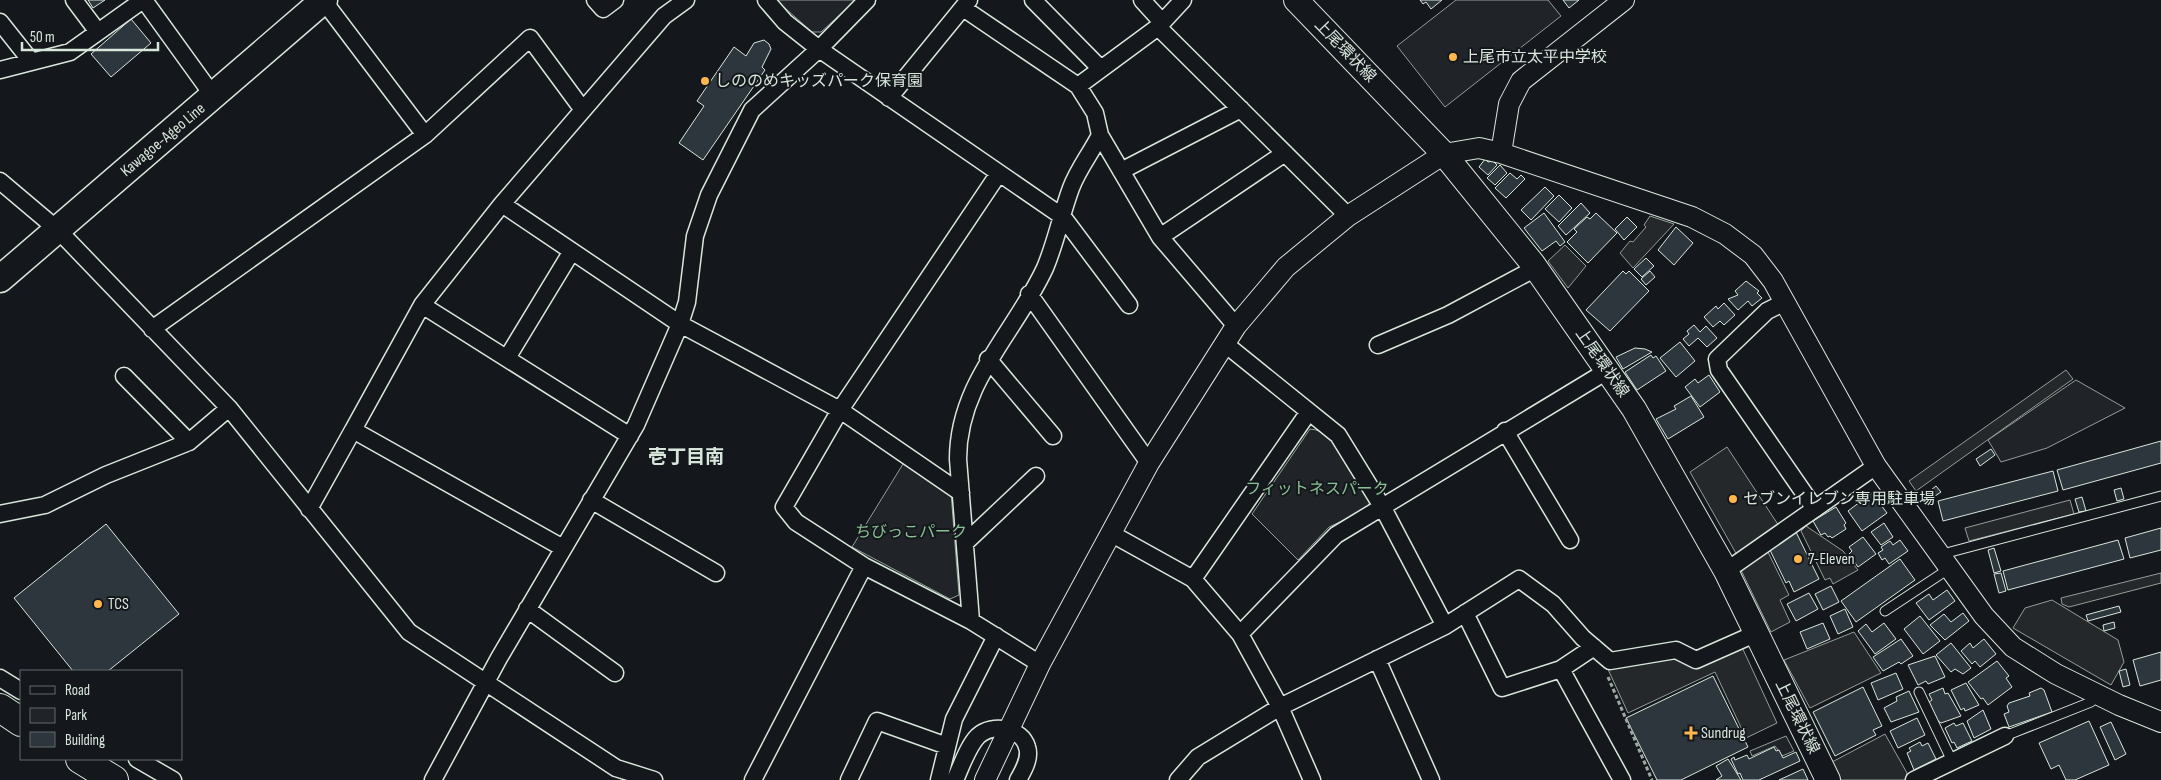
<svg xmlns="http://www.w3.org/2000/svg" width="2161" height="780" viewBox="0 0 2161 780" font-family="'Sofia Sans Condensed','Noto Sans JP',sans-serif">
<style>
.green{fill:#202428;stroke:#939e99}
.parking{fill:#24282b;stroke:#939e99}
.building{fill:#2c363c;stroke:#d8e6dc}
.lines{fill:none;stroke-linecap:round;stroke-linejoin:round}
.service-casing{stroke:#d8e6dc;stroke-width:11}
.minor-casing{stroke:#d8e6dc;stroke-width:19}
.tertiary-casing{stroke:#d8e6dc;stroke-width:22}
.secondary-casing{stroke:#d8e6dc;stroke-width:26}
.primary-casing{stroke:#d8e6dc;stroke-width:29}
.trunk-casing{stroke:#d8e6dc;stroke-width:30}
.path{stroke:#9da8a2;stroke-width:3;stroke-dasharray:4 2.5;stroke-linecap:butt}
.service{stroke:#14181c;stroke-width:9}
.minor{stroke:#14181c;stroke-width:16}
.tertiary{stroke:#14181c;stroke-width:20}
.secondary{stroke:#14181c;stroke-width:24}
.primary{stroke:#14181c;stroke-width:26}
.trunk{stroke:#14181c;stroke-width:28}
.poi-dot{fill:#ffb74d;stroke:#14181c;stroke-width:2}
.labels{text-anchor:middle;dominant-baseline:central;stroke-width:4;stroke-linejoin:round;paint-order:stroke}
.street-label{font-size:16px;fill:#d8e6dc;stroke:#14181c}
.poi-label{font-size:16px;fill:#d8e6dc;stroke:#14181c;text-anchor:start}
.park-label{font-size:16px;fill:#8ac095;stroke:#14181c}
.quarter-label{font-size:19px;font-weight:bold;fill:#d8e6dc;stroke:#14181c}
</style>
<rect width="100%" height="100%" fill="#14181c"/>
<!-- green -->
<path class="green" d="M776 0H856L821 32H812Z
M1456 0H1548L1561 16 1445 107 1397 46Z
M2076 380 2125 408 2047 448 2001 462 1988 440Z
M1310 429C1338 430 1357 478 1370 500L1368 509 1329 527 1298 560 1252 514Z
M903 464 951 493 959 595 950 599 852 547Z
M1786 736 1794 751 1782 756 1775 746 1752 756 1750 751Z"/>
<!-- parking -->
<path class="parking" d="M1650 216 1674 224 1633 268 1620 253 1630 241 1633 242 1646 227 1644 225Z
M1565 245 1586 266 1568 288 1548 261Z
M2066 370 2073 379 1916 491 1909 481Z
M1727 447 1779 526 1737 555 1690 472Z
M2070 500 2074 514 1969 541 1965 528Z
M1806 526 1843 551 1858 570 1833 584 1830 578 1825 580 1801 531Z
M1766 548 1789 595 1780 600 1790 622 1771 632 1739 566Z
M2161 573V583L2069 607 2062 604 2061 598Z
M2052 600 2118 640 2124 662 2111 685 2013 628 2025 608Z
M1854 632 1881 673 1810 708 1784 660Z
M1741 645 1777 723 1746 738 1715 672 1628 713 1607 667 1680 658Z
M1885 734 1907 773 1906 780H1841L1832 762Z"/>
<!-- building -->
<path class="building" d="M88 0H105L93 8Z
M1420 0H1442L1431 9 1426 2 1423 4Z
M1563 0H1579L1569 8Z
M131 19 151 43 111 77 91 54Z
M764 40 769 44 771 49 762 67 765 70 703 160 679 143 704 106 697 101 734 47 746 56 754 43Z
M1485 159 1488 162 1493 161 1497 165 1488 175 1479 167Z
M1500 165 1507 173 1495 185 1487 178Z
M1510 173 1517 179 1521 175 1525 179 1506 198 1495 188Z
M1545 187 1554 196 1531 220 1521 210Z
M1559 195 1572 208 1559 222 1545 209Z
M1581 203 1590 213 1566 235 1558 226Z
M1544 213 1565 242 1560 246 1556 241 1542 251 1524 228Z
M1596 213 1617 233 1588 263 1567 242 1577 232 1574 229 1587 217 1590 219Z
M1627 217 1637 227 1624 240 1615 229Z
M1676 227 1693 243 1674 265 1658 250Z
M1646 258 1654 266 1642 277 1634 269Z
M1623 271 1626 274 1629 271 1649 291 1610 331 1586 310Z
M1650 271 1655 277 1646 285 1641 279Z
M1746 281 1759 291 1757 293 1762 298 1752 306 1748 301 1738 310 1728 299 1738 295 1735 291Z
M1724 303 1735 315 1724 325 1720 321 1713 327 1704 317 1716 306 1718 309Z
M1694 325 1700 332 1706 326 1717 338 1707 347 1698 338 1689 346 1683 339 1689 334 1687 331Z
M1680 342 1695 361 1676 377 1660 358Z
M1635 348 1645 349 1652 352 1623 369 1616 357Z
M1651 355 1653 358 1656 356 1666 371 1637 390 1625 372Z
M1709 375 1720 392 1700 407 1685 387 1695 379 1698 383Z
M1691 396 1704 417 1668 439 1656 419 1676 409 1674 406Z
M2161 441V463L2063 490 2057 470Z
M1991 449 1995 455 1980 466 1976 459Z
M2053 471 2058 491 1943 521 1938 501Z
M1936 486 1941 492 1925 503 1921 498Z
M2121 488 2124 499 2117 501 2114 490Z
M1872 493 1887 513 1862 531 1848 511Z
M2082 497 2086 511 2079 512 2075 499Z
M1836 507 1846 523 1844 525 1846 529 1832 538 1830 536 1828 537 1825 533 1821 535 1813 521Z
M1884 523 1893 537 1881 545 1871 532Z
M106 524 179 614 108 671H73L14 598Z
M2161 528V550L2130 558 2125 538Z
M1796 532 1819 579 1794 592 1789 581 1786 583 1768 546Z
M1863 537 1876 554 1858 567 1849 554 1852 551 1849 547Z
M1900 540 1908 551 1889 564 1885 558 1882 560 1878 553 1883 550 1881 547 1890 541 1893 545Z
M2118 540 2124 559 2008 590 2003 571Z
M1994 548 2001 571 1994 573 1988 550Z
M1900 559 1915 580 1856 622 1841 601Z
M2001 573 2006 591 1999 593 1994 574Z
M1831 586 1839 602 1823 610 1815 594Z
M1947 590 1955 601 1929 620 1916 603 1929 594 1933 600Z
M1809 593 1818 609 1796 621 1787 604Z
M2119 606 2121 612 2088 621 2086 615Z
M1845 609 1853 627 1838 634 1830 616Z
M1963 613 1969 621 1945 640 1930 625 1944 614 1951 622Z
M1920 616 1940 641 1923 654 1904 629Z
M2114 622 2115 628 2104 631 2103 625Z
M1823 623 1830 639 1807 649 1800 632Z
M1884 623 1896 639 1875 654 1858 631 1866 624 1872 632Z
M1901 639 1913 656 1901 664 1899 662 1883 671 1873 657Z
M1984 639 1996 654 1980 667 1975 661 1972 664 1961 651 1970 643 1973 648Z
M1951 643 1971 668 1963 674 1955 669 1951 672 1936 655Z
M2161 652V680L2140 686 2133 660Z
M1935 656 1945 677 1928 684 1926 681 1918 685 1908 665Z
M1997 661 2009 676 2006 678 2012 687 1988 705 1983 698 1981 699 1968 682Z
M2126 669 2130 685 2123 687 2119 671Z
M1896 673 1903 689 1878 700 1871 683Z
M1713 676 1748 747 1681 780H1657L1626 718Z
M1966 683 1979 705 1965 711 1964 708 1961 710 1951 690Z
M1863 687 1882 726 1873 730 1876 735 1835 756 1813 712Z
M1943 688 1945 694 1948 693 1961 716 1941 723 1938 721 1929 702 1932 700 1929 694Z
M2041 688 2044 690 2052 712 2009 727 2004 714 2009 712 2007 706 2009 703 2030 696 2029 693Z
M1909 691 1919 712 1891 722 1884 708 1897 701 1896 697Z
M1983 710 1991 729 1974 738 1967 721Z
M1917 718 1925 735 1898 748 1890 731Z
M2089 721 2109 765 2075 780H2066L2059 765 2051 769 2039 743Z
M2111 722 2126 754 2115 760 2100 727Z
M1954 723 1956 726 1963 723 1972 741 1957 748 1954 742 1952 743 1945 728Z
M1920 742 1922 746 1928 743 1936 759 1914 770 1907 753 1911 751 1909 748Z
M1774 747 1776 751 1779 750 1783 758 1796 752 1800 761 1759 780H1743L1740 773 1738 774 1731 759 1734 757 1735 760 1747 755 1749 759Z
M1728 759 1741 780H1716L1722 776 1716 766Z
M1803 769 1808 780H1779Z"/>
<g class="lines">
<!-- service casing -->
<g class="service-casing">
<path id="service" d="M1939 555 2161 496
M1885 611 1950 568
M1919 692 1952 761
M2005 736 2091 702 2098 694"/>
</g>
<!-- minor casing -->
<g class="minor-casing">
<path id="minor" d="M74 0 98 32
M144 0 214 97
M323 0 425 135
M595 0 603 9 615 0
M766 0 785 22 819 49 1063 217 1129 305
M1033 0 1101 69
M1142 0 1162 22
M963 8 1078 86 1095 113 1100 135C1091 153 1078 169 1071 188 1061 215 1056 242 1045 268 1015 333 958 382 958 459L971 621
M0 22 31 61
M1158 27 1348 216
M0 70 70 52 143 0
M1078 86 1158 27 1183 0
M889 98 969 0
M1100 135 1160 237 1236 326
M1121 171 1241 109
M999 173 840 410 784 507 796 522 864 566 971 621 1040 664
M0 181 58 230 229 408 409 632 616 768 654 780
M502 204 664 16 686 0
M1160 237 1285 153
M1029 294 1149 463
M1785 302 1767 311 1717 359 1719 370 1815 509
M422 305 502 204 680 324 840 410 961 493
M152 329 425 135 530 38 583 110
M1224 343 1338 435 1383 508 1445 626
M1378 345 1448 315 1536 268
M507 358 572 251
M988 359 1053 436
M124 376 189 442
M353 430 422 305 630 436
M1505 431 1570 540
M591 500 716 573
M309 509 353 430 563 548
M0 514 45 505 106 475 189 442 229 408
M1112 534 1193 579 1240 634 1280 707 1312 780
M965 543 1036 476
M1726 571 1876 466
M1193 579 1308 413
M527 609 615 673
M1465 613 1502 688 1561 669 1594 647
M1240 634 1336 535 1607 371
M1377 659 1431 780
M1561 669 1622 780
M0 678 21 691
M137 759 173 780
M433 780 499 658 636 425 680 324 687 302 695 236 709 195 752 110 819 49 867 0
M753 780 864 566
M849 780 877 721 947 746
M939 780 954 719 996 636
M955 780C961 767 968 746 978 736 992 723 1022 728 1027 747 1031 758 1023 771 1018 780
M1178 780 1198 757 1280 707 1445 626 1519 579 1553 604 1583 638 1610 661 1676 650 1696 660 1757 633
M1914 780 2005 736"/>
</g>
<!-- tertiary casing -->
<g class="tertiary-casing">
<path id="tertiary" d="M1501 153 1509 104 1521 81 1624 0
M985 780 1040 664 1149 463 1236 326 1286 267 1348 216 1444 154 1479 148 1501 153 1692 217 1725 234 1753 255 1773 281 1876 466 1984 616 2013 647 2056 674 2119 705 2161 722"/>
</g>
<!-- secondary casing -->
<g class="secondary-casing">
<path id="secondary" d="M1296 0 1444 154 1533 264 1634 409 1726 571 1828 780"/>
</g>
<!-- primary casing -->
<g class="primary-casing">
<path id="primary" d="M0 279 324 0"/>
</g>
<!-- trunk casing -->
<g class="trunk-casing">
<path id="trunk" d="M0 708 21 722
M80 759 114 780"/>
</g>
<!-- path -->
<path class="path" d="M1608 677 1652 780"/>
<!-- service -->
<use href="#service" class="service"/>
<!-- minor -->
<use href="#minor" class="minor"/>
<!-- tertiary -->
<use href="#tertiary" class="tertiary"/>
<!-- secondary -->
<use href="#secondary" class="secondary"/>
<!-- primary -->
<use href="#primary" class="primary"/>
<!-- trunk -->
<use href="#trunk" class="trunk"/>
</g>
<!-- markers -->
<g class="poi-dot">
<circle cx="1453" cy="57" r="5"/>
<circle cx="705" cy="81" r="5"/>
<circle cx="1733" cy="499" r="5"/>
<circle cx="1798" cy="559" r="5"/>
<circle cx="98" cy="604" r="5"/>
<path d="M1688.5 725.5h5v5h5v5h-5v5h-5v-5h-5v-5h5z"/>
</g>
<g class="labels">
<!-- street labels -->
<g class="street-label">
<text transform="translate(1345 51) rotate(46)">上尾環状線</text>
<text transform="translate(163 140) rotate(-40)">Kawagoe-Ageo Line</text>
<text transform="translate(1602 363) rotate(55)">上尾環状線</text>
<text transform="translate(1797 717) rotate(64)">上尾環状線</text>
</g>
<!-- poi labels -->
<g class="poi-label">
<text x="1463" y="57">上尾市立太平中学校</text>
<text x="715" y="81">しののめキッズパーク保育園</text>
<text x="1743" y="499">セブンイレブン専用駐車場</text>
<text x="1808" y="559">7-Eleven</text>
<text x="108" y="604">TCS</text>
<text x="1701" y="733">Sundrug</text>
</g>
<!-- park labels -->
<g class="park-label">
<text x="1317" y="489">フィットネスパーク</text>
<text x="911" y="532">ちびっこパーク</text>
</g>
<!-- quarter labels -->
<g class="quarter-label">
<text x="686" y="457">壱丁目南</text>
</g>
</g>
<!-- legend -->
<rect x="20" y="670" width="162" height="90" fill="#14181c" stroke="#626a69"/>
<rect x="30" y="686" width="25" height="8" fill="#14181c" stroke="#626a69"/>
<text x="65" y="695" font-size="15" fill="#d8e6dc">Road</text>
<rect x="30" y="708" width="25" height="15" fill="#202428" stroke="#626a69"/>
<text x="65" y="720" font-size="15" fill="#d8e6dc">Park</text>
<rect x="30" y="732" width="25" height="15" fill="#2c363c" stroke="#626a69"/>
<text x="65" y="745" font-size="15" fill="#d8e6dc">Building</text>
<!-- scale -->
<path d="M22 42v8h136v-8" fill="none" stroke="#d8e6dc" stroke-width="2.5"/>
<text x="30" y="42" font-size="15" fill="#d8e6dc" stroke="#14181c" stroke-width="4" paint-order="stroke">50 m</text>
</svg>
